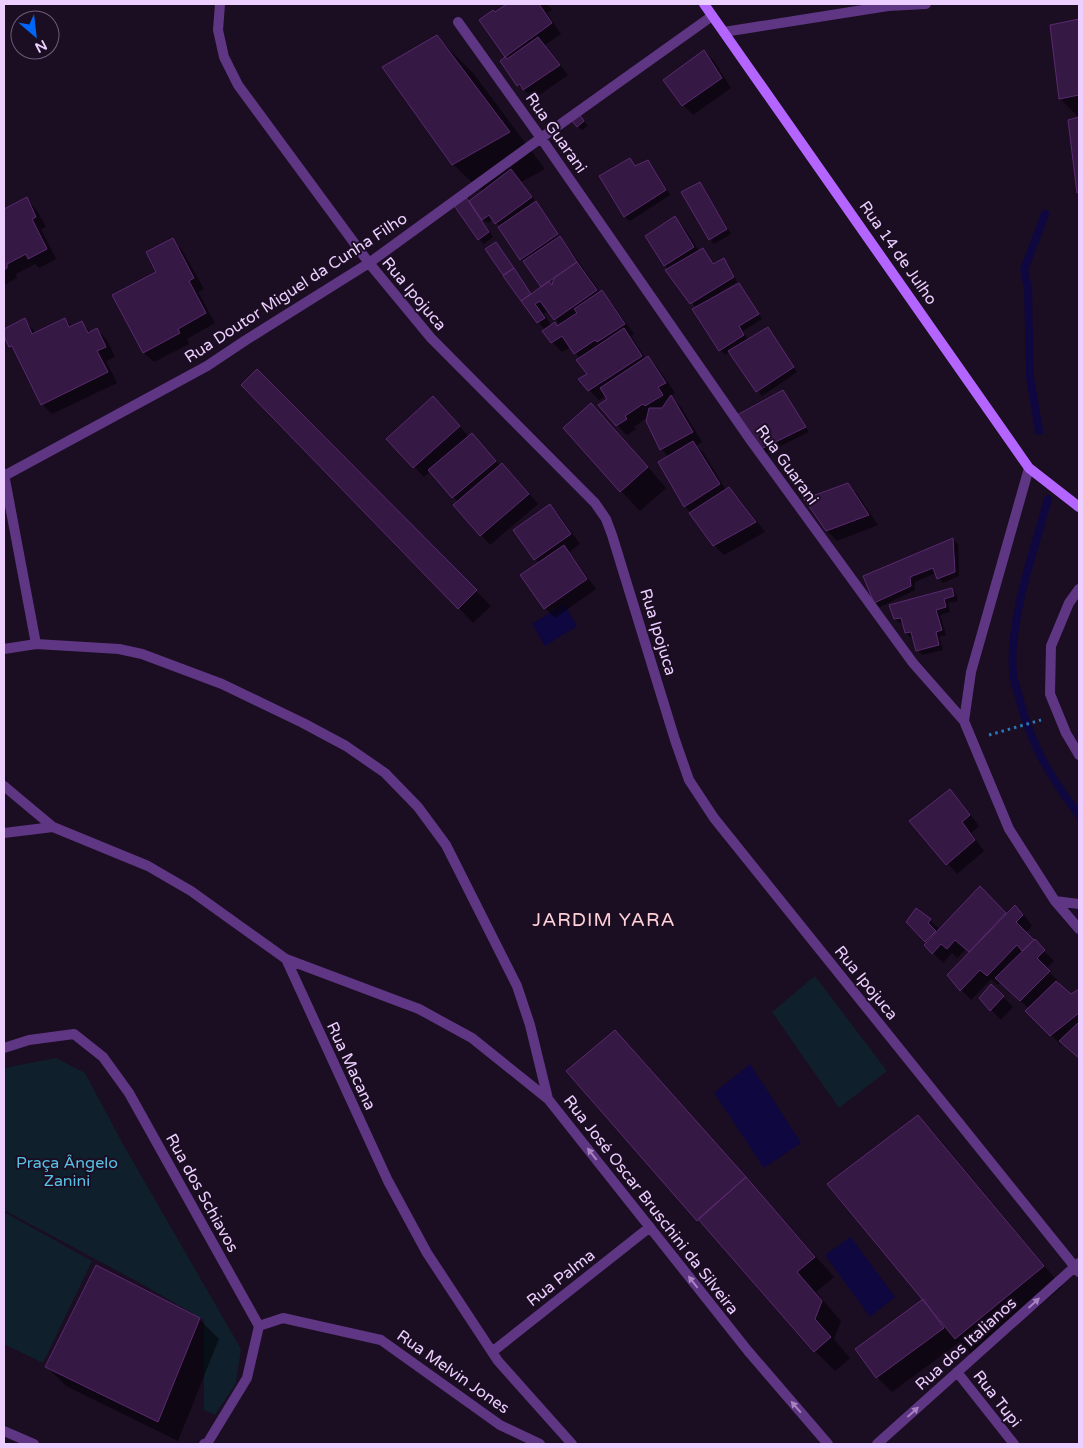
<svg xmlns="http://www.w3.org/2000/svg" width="1083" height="1448" viewBox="0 0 1083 1448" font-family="'Varela Round',sans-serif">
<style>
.green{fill:#101f2c}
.water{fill:#0f0840}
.shadow{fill:#0007;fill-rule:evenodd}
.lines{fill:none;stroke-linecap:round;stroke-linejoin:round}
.stream{stroke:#0f0840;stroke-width:8}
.building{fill:#361844;stroke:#5a2a70}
.path{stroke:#2a7ab7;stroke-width:3;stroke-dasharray:2.5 4;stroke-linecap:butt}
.street{stroke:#5f3683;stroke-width:10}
.secondary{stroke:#b565ff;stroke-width:10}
.oneway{fill:#a682c1}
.labels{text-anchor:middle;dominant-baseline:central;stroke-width:4;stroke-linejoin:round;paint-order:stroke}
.street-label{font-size:16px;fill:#ecceff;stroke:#1b0d22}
.park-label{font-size:16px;fill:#56c1e3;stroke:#1b0d22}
.quarter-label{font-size:19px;letter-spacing:1px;fill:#ffd0d7;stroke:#1b0d22}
</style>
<rect width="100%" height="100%" fill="#1b0d22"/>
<!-- green -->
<path class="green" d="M815 976 887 1071 839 1108 772 1012Z
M56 1058 85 1073 123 1144 241 1349 236 1383 215 1415 204 1410V1320L140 1283 4 1210V1068Z
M4 1212 92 1261 43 1363 4 1344Z"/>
<!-- water -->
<path class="water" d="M564 604 577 626 545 646 532 624Z
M750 1064 801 1143 764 1168 714 1093Z
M851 1237 895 1297 870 1317 825 1255Z"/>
<!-- shadow -->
<path class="shadow" d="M509 4H547L552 10 547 13 561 34 545 45 568 75 534 99 518 85 510 60 506 56 495 14Z
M1079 21V118L1060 98 1052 26Z
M437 37 473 73 545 169 521 182 540 207 561 240 569 248 600 292 611 302 634 334 631 336 646 359 648 358 658 368 675 393 670 396 681 407 702 442 696 446 703 452 726 490 729 489 739 498 765 532 724 555 714 545 691 513 685 506 669 457 661 449 648 417 634 427 636 429 627 435 617 425 606 395 599 400 589 390V374L580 358 571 347 562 352 552 342 545 330 538 322 486 249 500 248 532 295 543 287 521 259 500 227 493 219 488 223 479 217 493 237 484 244 479 239 465 197 469 202 482 192 453 164ZM557 274 553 288 548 280ZM549 311 555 319 561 325 558 327 552 326 544 314Z
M704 51 714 61 731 88 693 115 683 105 665 80Z
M1079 119V193L1070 121Z
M583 120 588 126 582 130 577 126Z
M629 160 636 167 647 161 652 166 670 195 630 221 625 217 601 177Z
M699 183 704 188 731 234 714 244 710 239Z
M26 199 36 209 46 227 41 229 56 259 39 268 35 264 16 274 17 278 4 285V210Z
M674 218 684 228 700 252 703 250 706 253H705L715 269 724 259 728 264 737 282 720 292 721 294 739 285 762 319 743 331 748 340 768 328 797 372 762 396 730 352 725 355 720 350 693 310 696 308 665 265Z
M172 240 182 250 204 289 198 292 215 323 187 339 189 344 154 362 144 353 158 272Z
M65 319 72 327 82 323 91 333 97 330 107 340 115 357 106 361 117 383 52 414 42 404 17 353 10 346 4 330 24 320 36 333Z
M257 370 491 606 473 623 459 608Z
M782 392 787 397 809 432 766 453 761 448Z
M591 405 611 424 666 488 640 511 621 491Z
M443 408 469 437 481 444 500 466 502 464 512 474 538 504 490 545 455 505 458 502 431 471 424 477 388 439Z
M847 484 857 494 878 525 837 541 827 531 806 499Z
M550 505 559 515 580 544 569 552 596 589 555 618 545 608 540 563 535 559Z
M953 539 958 544 959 576 943 583 936 573 915 582V590L880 607 875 602 865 576Z
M952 589 956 594 958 601 948 603 950 612 940 615 946 635 939 637 943 650 922 655 918 650 914 636 910 637 906 633 903 623H900L895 619Z
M950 791 960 801 979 826 971 833 984 851 957 874 911 821Z
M980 888 1006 915 1015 906 1025 916 1032 926 1025 933 1054 961 1046 969 1059 982 1057 984 1071 995 1079 991V1058L1063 1043 1061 1045 1027 1011 1029 1009 1001 982 998 985 991 979 971 1000 948 975 970 953 966 949 957 958 952 953 943 963 926 945 928 943 908 921 930 920 940 930Z
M1003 997 1013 1007 1001 1020 980 998Z
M615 1031 634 1051 834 1277 816 1292 841 1321 834 1339 850 1358 835 1371 815 1351 717 1239 698 1220Z
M917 1116 937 1136 1062 1287 975 1358 960 1342 892 1392 877 1377 924 1300Z
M199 1319 219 1339 178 1441 66 1386 47 1367Z"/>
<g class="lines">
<!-- stream -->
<path class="stream" d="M1039 431 1030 377 1028 288 1024 270 1045 214
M1048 499C1034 551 1009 619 1013 671 1013 680 1017 689 1019 697 1030 744 1051 778 1079 815"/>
</g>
<!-- building -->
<path class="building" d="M507 4H539L552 23 505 57 479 20 493 10 495 12Z
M1079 19V95L1059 99 1050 25Z
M437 35 510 132 452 165 382 67Z
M538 37 560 65 523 90 520 84 517 86 500 61 505 57 507 59Z
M704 50 722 78 682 106 663 80Z
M579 114 584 121 577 127 571 120Z
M1079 117V192L1077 193 1068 120Z
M630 158 635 166 648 160 666 190 624 217 599 176Z
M511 169 532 197 495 224 489 215 482 220 469 201Z
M700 182 727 229 709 240 681 192Z
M465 196 489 232 478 240 453 204Z
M27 197 36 217 32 219 47 249 28 259 26 254 7 264V268L4 270V209Z
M536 201 558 234 520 260 498 227Z
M675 216 694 247 664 266 645 236Z
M560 236 577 262 541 287 523 261Z
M173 238 194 278 189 281 206 313 178 329 180 333 143 353 112 295 156 272 146 252Z
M496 242 514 268 503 275 485 249Z
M703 248 713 264 724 258 734 277 690 304 665 270Z
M577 262 597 290 554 320 540 301 535 304 545 318 537 323 521 301 549 281 552 285 554 278Z
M514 268 531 294 521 301 503 276Z
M739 283 759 314 739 326 744 335 719 351 692 309Z
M602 290 625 324 597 342 595 340 574 354 562 336 551 343 542 331 555 322 557 326 577 313 574 309Z
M25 318 32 334 65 318 69 327 82 321 88 333 97 328 106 347 97 351 108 372 41 405 12 346 9 347 4 336V329Z
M768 327 794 367 756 392 728 351Z
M624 328 642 356 588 391 578 379 587 374 576 360Z
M648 356 666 383 658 387 663 395 645 406 643 404 625 416 627 419 616 426 598 405 607 399 600 388Z
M257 369 477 590 458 609 241 385Z
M783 390 806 427 761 449 737 415Z
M671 395 693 432 660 450 646 421 649 408H662Z
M433 396 460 426 413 468 386 439Z
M591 403 648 467 620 492 563 428Z
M472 433 496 461 452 498 428 470Z
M693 441 720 484 684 507 658 462Z
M502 463 529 494 480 536 453 505Z
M848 483 869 515 826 531 804 499Z
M729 487 756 522 713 546 689 513Z
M550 504 571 534 534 560 513 530Z
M953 538 955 572 937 579 933 568 910 577 911 586 874 603 863 576Z
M564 545 587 579 544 609 520 575Z
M952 588 954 596 944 599 946 607 936 610 942 630 936 632 939 645 916 651 911 632 905 633 901 618 894 619 889 605Z
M950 789 970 815 962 822 975 840 946 865 909 821Z
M980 886 1006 913 969 952 955 940 947 949 941 944 932 954 924 945Z
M1015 905 1023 915 1016 922 1034 940 1022 951 1017 945 987 976 980 970 960 991 947 975Z
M916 908 931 919 928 923 936 931 925 942 906 922Z
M1035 939 1045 950 1037 958 1050 971 1020 1001 995 978Z
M1056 981 1071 994 1079 989V1013L1050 1036 1025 1011Z
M991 984 1004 996 990 1011 979 998Z
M1079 1022V1058L1059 1041Z
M615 1030 746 1177 697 1221 566 1071Z
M918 1115 1044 1266 955 1339 827 1184Z
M746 1177 815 1257 797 1272 822 1301 815 1319 831 1337 814 1352 698 1219Z
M96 1265 200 1318 158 1422 45 1367Z
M923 1299 944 1328 876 1378 855 1349Z"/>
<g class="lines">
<!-- path -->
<path class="path" d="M989 735 1041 720"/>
<!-- street -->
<path class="street" d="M220 4 218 30 224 57 238 85 369 263 431 338 595 503 606 519 612 535 675 740 689 780 714 818 1079 1272
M458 22 541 138 749 438 913 663 964 721 1009 829 1055 901 1079 929
M724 32 888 6 926 4
M4 474 36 644
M4 476 207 366 246 340 369 263 541 138 712 16
M1079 589 1069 603 1051 646 1050 694 1066 733 1079 755
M4 649 36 644 119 649 142 654 222 684 303 723 346 746 385 773 418 807 446 845 517 986 530 1025 548 1099 748 1351 828 1444
M964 721 971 672 1029 468
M4 786 53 827
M4 833 53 827 148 866 191 891 286 959 388 1181 427 1253 498 1361 572 1444
M1055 901 1079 904
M286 959 419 1009 472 1038 548 1099
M4 1048 29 1040 74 1034 103 1057 129 1093 259 1326 247 1378 208 1442 204 1444
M259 1326 283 1318 381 1340 500 1425 540 1444
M492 1352 650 1227
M957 1372 1014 1444
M4 1431 34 1444
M877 1444 1079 1263"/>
<!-- secondary -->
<path class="secondary" d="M704 4 1029 468 1079 507"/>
</g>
<!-- one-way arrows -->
<defs><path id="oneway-solid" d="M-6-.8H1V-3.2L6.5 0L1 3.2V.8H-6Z" transform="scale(1.25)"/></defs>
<g class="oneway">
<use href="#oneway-solid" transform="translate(592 1154) rotate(-128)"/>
<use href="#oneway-solid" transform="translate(693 1282) rotate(-128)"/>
<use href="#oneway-solid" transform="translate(1034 1303) rotate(-42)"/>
<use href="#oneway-solid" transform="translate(796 1407) rotate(-131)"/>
<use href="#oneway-solid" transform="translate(913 1412) rotate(-42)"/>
</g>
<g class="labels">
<!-- street labels -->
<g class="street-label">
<text transform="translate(556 133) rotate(55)">Rua Guarani</text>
<text transform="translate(898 253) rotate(55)">Rua 14 de Julho</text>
<text transform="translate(296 288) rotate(-33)">Rua Doutor Miguel da Cunha Filho</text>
<text transform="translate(414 294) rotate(50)">Rua Ipojuca</text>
<text transform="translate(787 465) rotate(54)">Rua Guarani</text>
<text transform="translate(658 632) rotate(73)">Rua Ipojuca</text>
<text transform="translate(866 983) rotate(51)">Rua Ipojuca</text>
<text transform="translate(351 1066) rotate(65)">Rua Macana</text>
<text transform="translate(202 1193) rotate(61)">Rua dos Schiavos</text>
<text transform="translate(651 1205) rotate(52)">Rua José Oscar Bruschini da Silveira</text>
<text transform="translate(561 1278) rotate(-38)">Rua Palma</text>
<text transform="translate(966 1344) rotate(-42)">Rua dos Italianos</text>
<text transform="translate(453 1372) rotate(35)">Rua Melvin Jones</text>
<text transform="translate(997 1399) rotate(52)">Rua Tupi</text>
</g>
<!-- park labels -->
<g class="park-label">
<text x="67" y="1163">Praça Ângelo<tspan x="67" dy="18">Zanini</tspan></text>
</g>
<!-- quarter labels -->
<g class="quarter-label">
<text x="604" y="920">JARDIM YARA</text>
</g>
</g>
<!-- border -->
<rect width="1083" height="1448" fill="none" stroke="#ecceff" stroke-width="10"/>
<!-- north arrow -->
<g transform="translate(35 35) rotate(152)"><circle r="24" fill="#1b0d22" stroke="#6f5a7a"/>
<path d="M0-4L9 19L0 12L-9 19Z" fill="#0065f9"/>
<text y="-8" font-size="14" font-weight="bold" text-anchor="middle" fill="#ecceff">N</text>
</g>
</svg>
